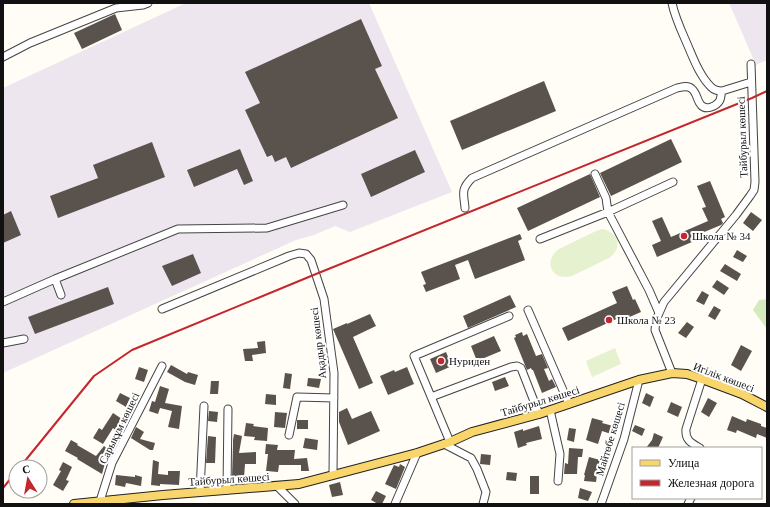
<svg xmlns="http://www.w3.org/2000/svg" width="770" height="507" viewBox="0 0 770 507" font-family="'Times New Roman',serif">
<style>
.industrial{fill:#eee6ef}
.green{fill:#d5ebbd}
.pitch{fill:#e6f2cf}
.building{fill:#5a524d}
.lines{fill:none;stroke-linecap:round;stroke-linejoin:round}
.minor-casing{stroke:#444;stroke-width:9}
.major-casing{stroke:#222;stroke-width:10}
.minor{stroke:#fff;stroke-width:7}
.major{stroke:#f9d66b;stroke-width:8}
.rail{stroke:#c4262e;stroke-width:2}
.poi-dot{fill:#c4262e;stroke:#fff;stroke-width:1.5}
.labels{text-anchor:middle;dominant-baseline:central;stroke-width:4;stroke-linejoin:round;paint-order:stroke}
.street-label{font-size:11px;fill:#111;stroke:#fff}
.poi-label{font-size:11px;fill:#111;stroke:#fff;text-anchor:start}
</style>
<rect width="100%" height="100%" fill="#fffdf5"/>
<!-- industrial -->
<path class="industrial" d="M186 3H369L452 192 350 232 335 226 314 235 296 240 3 373V88Z
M729 3H767V60L756 65Z"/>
<!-- green -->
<path class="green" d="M767 299V329L753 310 759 300Z"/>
<!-- pitch -->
<path class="pitch" d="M602 229C619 232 623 248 609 258L572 276C552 282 542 261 559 249L596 231Z
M615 348 621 364 592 377 586 361Z"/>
<!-- building -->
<path class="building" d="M115 14 122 30 82 49 74 33Z
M361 19 382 66 375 69 398 118 291 168 286 157 275 162 272 155 267 157 245 110 260 103 245 72Z
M544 81 556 111 462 150 450 121Z
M671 139 682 162 611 196 600 173Z
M152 142 165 177 58 218 50 196 98 178 93 165Z
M240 149 253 181 244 185 237 169 194 187 187 170Z
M415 150 425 172 371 197 361 174Z
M590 174 600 197 528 231 517 208Z
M710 181 725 217 721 219 723 223 721 225 690 238 692 242 657 257 652 245 661 241 652 221 662 217 671 237 708 221 702 208 706 207 697 186Z
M11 211 21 235 3 243V215Z
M751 212 762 220 753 231 743 223Z
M520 234 522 239 518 241 525 260 475 279 468 260 455 265 460 279 426 292 423 285 426 284 421 272Z
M737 250 747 256 743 262 733 257Z
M193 254 201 273 172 286 162 266Z
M725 264 741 274 737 281 720 271Z
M717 280 729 288 724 295 712 287Z
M627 286 633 300 635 299 641 312 625 319 623 316 568 341 562 328 617 303 612 292Z
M108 287 114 304 35 334 28 317Z
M702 291 709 295 704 305 696 301Z
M510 295 516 307 468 328 463 316Z
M714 306 721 310 715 320 708 316Z
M370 314 376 326 353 337 373 383 359 389 333 329 347 323V324Z
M687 322 694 327 686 338 678 333Z
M522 332 523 336 527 334 536 356 542 354 548 368 544 369 549 381 552 379 556 387 542 393 533 370H532L531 368 527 370 514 338 516 337 515 335Z
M494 336 501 351 477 361 471 346Z
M265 341 266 353 252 355 253 361H245L243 349 258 348 257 342Z
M741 345 752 351 741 371 731 365Z
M446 352 452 366 436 373 430 359Z
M171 365 187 374 188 372 198 375 195 385 185 382 167 372Z
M139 367 148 370 144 382 135 379Z
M407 367 414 384 388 395 380 376 394 370 395 372Z
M285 373 292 374 290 389 283 388Z
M505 377 509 386 495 391 492 382Z
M308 378 321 379 319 388 307 386Z
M211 381H219L218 394H210Z
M160 386 169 389 165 403 182 406 179 429 168 427 172 411 160 408 158 414 149 411 152 401 155 402Z
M120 393 130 398 126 407 116 401Z
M646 393 654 397 650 407 642 403Z
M266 394 276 395V405L265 404Z
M708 398 717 403 709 417 701 412Z
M671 402 682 407 678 417 667 412Z
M347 408 352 419 371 411 380 431 348 445 339 422V412Z
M209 411 218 412 217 422 208 421Z
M275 412 287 413 285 428 274 427Z
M113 413 125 421 118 432 113 428 103 444 93 438 99 428 102 430Z
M732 416 746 422 747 419 761 424V426L767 428V438L757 434 756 438 737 430 736 433 727 430Z
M592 418 603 421 602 423 617 427 614 435 602 431 598 444 586 440Z
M297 420H308V429H297Z
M246 423 254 424 253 426 268 428 267 441 254 440 255 437 244 436Z
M635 425 645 429 642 436 632 431Z
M539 426 542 439 526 443 527 445 518 448 514 432 523 429V431Z
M136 427 144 432 140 439 155 443 153 450H150L131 438Z
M569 428 576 429 574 442 567 440Z
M654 433 663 437 658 448H646L652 440Z
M234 434 242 436 239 453 256 452V464H245L244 478 232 477 233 444V440Z
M208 436 216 437 215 463H206Z
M305 438 318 440 317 450 303 448Z
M71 440 78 444 77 445 96 456 104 446 110 451 101 462 105 463 102 474 77 459 78 458 65 451Z
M266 444 278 445 277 450H295L294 459 307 458 309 471H301V465H279L278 472 266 471 268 454H265Z
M569 448 583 449 582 457H578L577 474H564L565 463 568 464Z
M481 454 491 455 490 465 480 464Z
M589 457 600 460 596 474H597L596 482 584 481 585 475H584Z
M153 460 159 462 158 474 168 475V471H180L179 485 160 484V486L151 485Z
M63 462 72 467 66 480 69 481 63 491 53 485 61 471 59 470Z
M400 464 405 467 396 489 385 484 394 465 399 467Z
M507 472 517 473 516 481 506 480Z
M116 475 135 477V475L142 477 141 486 126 483 125 487 115 485Z
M530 476H539V494H530Z
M340 482 343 495 332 497 329 485Z
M580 488 592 492 588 501 578 498Z
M376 491 386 496 382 504H378L371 500Z"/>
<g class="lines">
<!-- minor casing -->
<g class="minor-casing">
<path id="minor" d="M672 3C675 18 682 32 688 46 694 60 700 76 711 87 714 90 718 91 722 91L751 82
M3 57 30 43 116 8 143 5 148 3
M465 208C464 194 460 190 472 178L677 88C682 87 688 85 692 89 697 93 697 101 701 105 706 111 717 106 720 100 721 97 721 94 722 91
M540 239 608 212 606 198 595 174
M61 295 55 279 178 229 267 228 343 205
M3 302 55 279
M162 309 289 256 299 253 306 254 311 260 324 299 334 373 333 474
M528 310 569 404
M659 313 649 290 608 212 673 182
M3 343 24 339
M672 373 655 330 656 320 664 302 736 215 750 196 754 190 755 182 751 64
M431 397 511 367 517 366 521 368 539 414
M550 410 560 454 558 481
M289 435 297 397 334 398
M450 442 414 356 509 316
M444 444 471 458 477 469 486 492 483 504
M700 448C691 443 685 440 686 429L702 379
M277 486 295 504
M227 490 228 409
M200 492 204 406
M100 501 112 463 162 366
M395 504 417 453
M601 504 624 439 639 380
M688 504 691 498"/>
</g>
<!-- major casing -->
<g class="major-casing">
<path id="major" d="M74 504 163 495 299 484 417 453 450 442 472 432 539 414 639 380 672 373 687 374 702 379 742 394 767 407"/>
</g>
<!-- minor -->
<use href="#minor" class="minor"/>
<!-- major -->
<use href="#major" class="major"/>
<!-- rail -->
<path class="rail" d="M20 467 94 376 132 350 316 274 752 98 767 91
M3 488 16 472"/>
</g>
<!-- markers -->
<g class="poi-dot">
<circle cx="684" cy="236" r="4"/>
<circle cx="609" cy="320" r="4"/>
<circle cx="441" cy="361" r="4"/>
</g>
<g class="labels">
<!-- street labels -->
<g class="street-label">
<text transform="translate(742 137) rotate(-92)">Тайбурыл көшесі</text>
<text transform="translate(318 343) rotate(-97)">Ақадыр көшесі</text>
<text transform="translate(724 377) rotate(21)">Игілік көшесі</text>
<text transform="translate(540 401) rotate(-17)">Тайбурыл көшесі</text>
<text transform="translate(119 428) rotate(-64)">Сарықұм көшесі</text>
<text transform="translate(610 439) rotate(-73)">Майтөбе көшесі</text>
<text transform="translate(229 479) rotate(-4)">Тайбурыл көшесі</text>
</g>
<!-- poi labels -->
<g class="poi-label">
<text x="692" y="236">Школа № 34</text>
<text x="617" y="320">Школа № 23</text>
<text x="449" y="361">Нуриден</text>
</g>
</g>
<!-- border -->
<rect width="770" height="507" fill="none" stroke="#111111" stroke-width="8"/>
<!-- legend -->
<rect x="632" y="447" width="130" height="52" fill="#ffffff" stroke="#a0a0a0"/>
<rect x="640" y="460" width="20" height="6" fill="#f9d66b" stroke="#a0a0a0"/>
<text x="668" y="467" font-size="12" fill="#111111">Улица</text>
<rect x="640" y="480" width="20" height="6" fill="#c4262e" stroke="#a0a0a0"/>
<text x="668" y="487" font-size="12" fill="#111111">Железная дорога</text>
<!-- north arrow -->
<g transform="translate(28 479) rotate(349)"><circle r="19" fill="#ffffff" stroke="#a0a0a0"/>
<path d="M0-3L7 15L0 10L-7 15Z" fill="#c4262e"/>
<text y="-6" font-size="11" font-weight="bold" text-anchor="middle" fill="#111111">С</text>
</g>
</svg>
